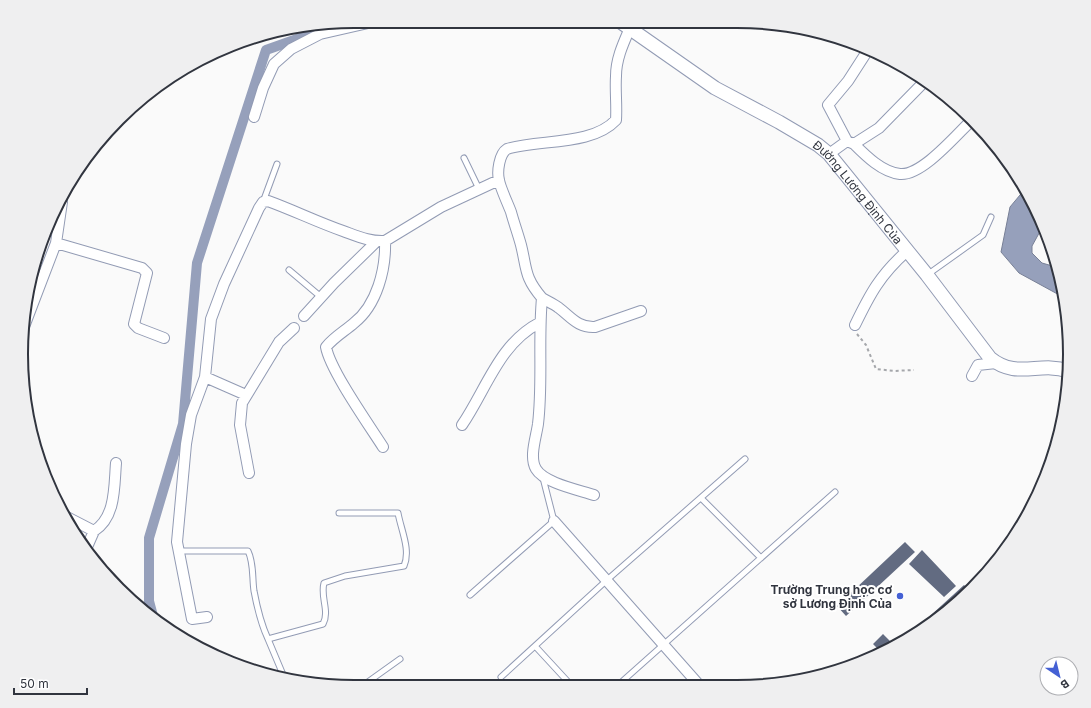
<svg xmlns="http://www.w3.org/2000/svg" width="1091" height="708" viewBox="0 0 1091 708" font-family="Inter,sans-serif">
<style>
.water{fill:#96a0bb;stroke:#788096}
.lines{fill:none;stroke-linecap:round;stroke-linejoin:round}
.canal{stroke:#96a0bb;stroke-width:10}
.building{fill:#626b81}
.service-casing{stroke:#929bb4;stroke-width:7}
.minor-casing{stroke:#929bb4;stroke-width:12}
.tertiary-casing{stroke:#929bb4;stroke-width:15}
.path{stroke:#a5a7ab;stroke-width:2;stroke-dasharray:3 3;stroke-linecap:butt}
.service{stroke:#fff;stroke-width:5}
.minor{stroke:#fff;stroke-width:10}
.tertiary{stroke:#fff;stroke-width:13}
.poi-dot{fill:#4460d4;stroke:#fff;stroke-width:1.5}
.labels{text-anchor:middle;dominant-baseline:central;stroke-width:4;stroke-linejoin:round;paint-order:stroke}
.street-label{font-size:12px;fill:#31353f;stroke:#fff}
.poi-label{font-size:12px;font-weight:bold;fill:#31353f;stroke:#fff;text-anchor:end}
.rim{fill:none;stroke:#31353f;stroke-width:2}
</style>
<rect width="100%" height="100%" fill="#fafafa"/>
<!-- water -->
<path class="water" d="M1025 189 1036 207 1043 226 1032 246V253L1042 263 1056 267 1059 269 1063 297 1019 273 1001 252 1010 207Z"/>
<g class="lines">
<!-- canal -->
<path class="canal" d="M153 616 149 601V538L183 424 197 263 266 50 342 23"/>
</g>
<!-- building -->
<path class="building" d="M905 542 915 552 846 616 837 606Z
M922 550 956 586 944 597 909 564Z
M964 585 969 590 935 621 930 616Z
M883 634 895 646 882 653 873 644Z"/>
<g class="lines">
<!-- service casing -->
<g class="service-casing">
<path id="service" d="M464 158 479 189
M263 202 277 164
M289 270 321 297
M927 275 983 235 991 217
M701 498 761 558
M179 551H248C254 563 252 578 254 591 257 607 261 624 268 639L323 624C330 611 320 597 324 583L345 576 404 566C411 550 401 530 398 513H339
M470 595 554 521 543 478
M268 639 284 677
M535 646 571 685
M501 677 607 580 745 459
M365 684 400 659
M617 686 835 492"/>
</g>
<!-- minor casing -->
<g class="minor-casing">
<path id="minor" d="M254 117 263 88 274 64 291 49 320 34 377 21
M847 141 828 105 848 81 868 50
M854 144C866 156 882 172 900 174 922 176 956 135 972 120
M829 154 847 141 854 144 879 128 924 82
M56 243 142 268 147 273 134 324 138 328 164 338
M542 298C547 301 554 304 559 308 571 317 578 328 595 327L641 311
M304 316 334 283 377 241
M855 325C870 294 880 275 907 251
M22 332 56 243 62 202
M972 376 978 365 996 363
M205 377 246 395
M462 425C486 390 499 344 539 323
M383 447C369 425 330 370 326 347 334 337 345 331 354 323 377 305 386 269 385 241
M249 473 240 425 242 403 279 342 294 328
M594 495C579 490 544 483 536 469 529 457 536 438 538 424 543 382 538 340 542 298 524 277 527 269 521 245 518 234 514 223 511 212 508 204 500 187 499 180 497 172 499 154 507 149 539 139 592 146 616 120 617 105 615 91 616 76 616 59 623 44 630 28
M63 515 94 531 87 547
M554 521 700 686
M94 531C116 517 114 487 116 463
M207 617 192 619 177 542 186 444 191 415 205 377 211 319 224 284 259 208 263 202 268 201C293 210 317 222 343 231 357 236 370 242 385 241L441 207 499 180"/>
</g>
<!-- tertiary casing -->
<g class="tertiary-casing">
<g id="tertiary">
<path id="s1" d="M622 23 715 88 779 122 818 145 829 154 927 275 990 358C1017 380 1039 361 1068 371"/>
</g>
</g>
<!-- path -->
<path class="path" d="M857 334 866 345 876 369 894 371 914 370"/>
<!-- service -->
<use href="#service" class="service"/>
<!-- minor -->
<use href="#minor" class="minor"/>
<!-- tertiary -->
<use href="#tertiary" class="tertiary"/>
</g>
<!-- markers -->
<circle class="poi-dot" cx="900" cy="596" r="4"/>
<g class="labels">
<!-- street labels -->
<g class="street-label">
<text stroke="none"><textPath href="#s1" startOffset="293">Đường Lương Định Của</textPath></text>
</g>
<!-- poi labels -->
<g class="poi-label">
<text x="892" y="589">Trường Trung học cơ<tspan x="892" dy="14">sở Lương Định Của</tspan></text>
</g>
</g>
<!-- crop -->
<path d="M0 0H1091V708H0ZM354 28H737A326 326 0 0 1 1063 354V354A326 326 0 0 1 737 680H354A326 326 0 0 1 28 354V354A326 326 0 0 1 354 28Z" fill="#efeff0" fill-rule="evenodd"/>
<path class="rim" d="M354 28H737A326 326 0 0 1 1063 354V354A326 326 0 0 1 737 680H354A326 326 0 0 1 28 354V354A326 326 0 0 1 354 28Z"/>
<!-- north arrow -->
<g transform="translate(1059 676) rotate(145)"><circle r="19" fill="#ffffff" stroke="#adaeb2"/>
<path d="M0-3L7 15L0 10L-7 15Z" fill="#4460d4"/>
<text y="-6" font-size="11" font-weight="bold" text-anchor="middle" fill="#31353f">B</text>
</g>
<!-- scale -->
<path d="M14 688v6h73v-6" fill="none" stroke="#31353f" stroke-width="2"/>
<text x="20" y="688" font-size="12" fill="#31353f" stroke="#ffffff" stroke-width="3" paint-order="stroke">50 m</text>
</svg>
